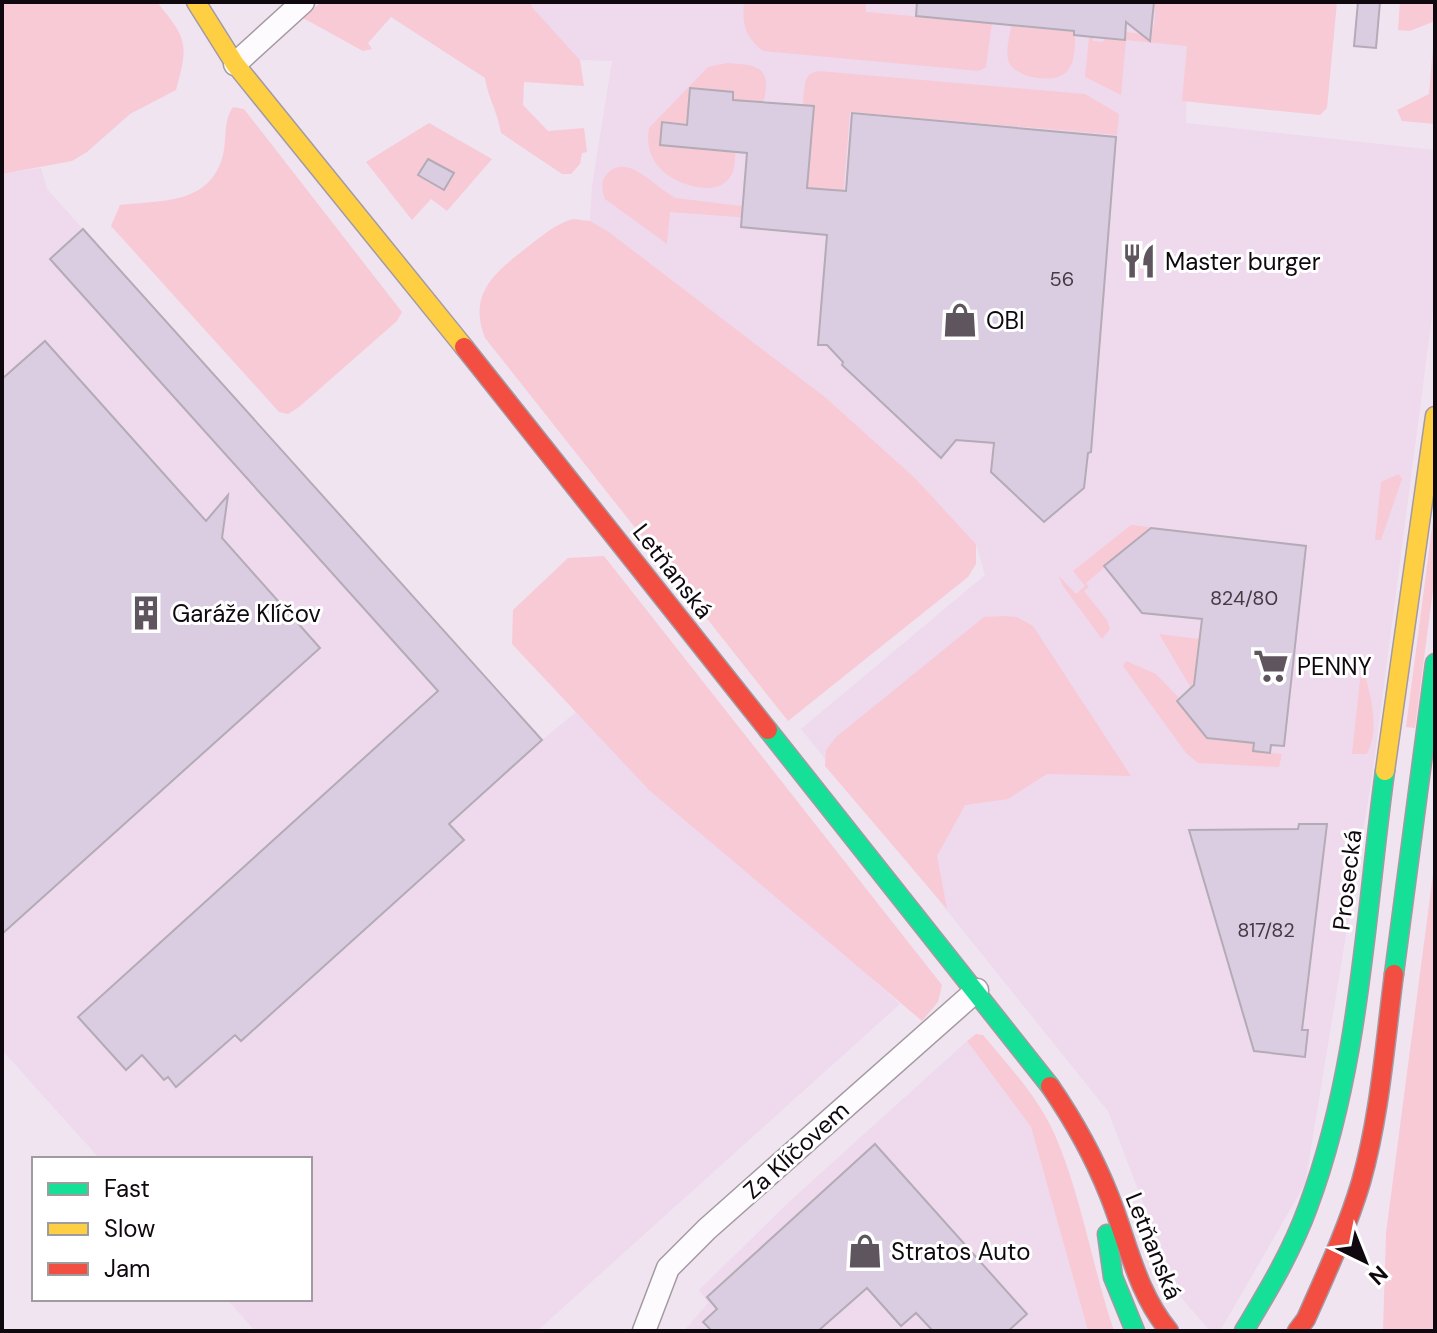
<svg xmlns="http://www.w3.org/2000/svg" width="1437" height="1333" viewBox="0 0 1437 1333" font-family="'DM Sans',sans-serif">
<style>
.built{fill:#efd9ed}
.green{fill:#f7cad6;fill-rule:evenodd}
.building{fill:#dacde1;stroke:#b3abb5;stroke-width:2}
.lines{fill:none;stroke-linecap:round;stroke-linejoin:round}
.street-casing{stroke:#a49aa3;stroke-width:25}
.fast-casing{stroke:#a49aa3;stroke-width:21}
.slow-casing{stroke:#a49aa3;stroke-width:21}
.jam-casing{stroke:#a49aa3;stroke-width:21}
.street{stroke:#fdfbfd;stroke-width:22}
.fast{stroke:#16e098;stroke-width:18}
.slow{stroke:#ffcf43;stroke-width:18}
.jam{stroke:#f24e42;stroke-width:18}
.labels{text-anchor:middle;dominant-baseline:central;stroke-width:6;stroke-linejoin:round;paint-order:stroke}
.number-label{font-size:20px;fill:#443a44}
.poi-label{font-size:24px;fill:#10080f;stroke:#fff;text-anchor:start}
.street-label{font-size:24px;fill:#10080f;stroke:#fff}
</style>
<rect width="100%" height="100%" fill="#f0e4f0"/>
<!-- built -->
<path class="built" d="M531 2H1189L1186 123 1435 150V293L1372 777 1305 1184 1220 1331H1210L1178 1294 1108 1111 801 729 985 575 976 544 915 478 825 397 609 232 590 221 592 186 612 61 580 60 532 7Z
M41 168 47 189 542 740 576 712 900 1004 537 1331H255L227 1299H310V1159H100L2 1050V174Z
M967 1041 1031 1127 1088 1331H684L708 1303 699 1290 790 1201Z"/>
<!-- green -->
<path class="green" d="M2 2H157C187 39 189 43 176 90L130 114 87 152 72 161 2 174Z
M321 2H531L532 7 580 60 584 86 524 82 523 105 548 131 584 128 587 152 582 153 580 164 571 174H562L501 133C498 113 488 98 485 78L391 17 368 43 372 49 363 51 303 18Z
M744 2H866V12L992 23 986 67 979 71 763 51C745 37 742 24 744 2Z
M1155 2H1337L1327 108 1320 115 1182 101 1187 46 1126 40 1121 95 1085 77 1089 37H1093V41L1103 42 1104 39 1125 40 1126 32 1149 35C1157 26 1154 12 1155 2Z
M1400 2H1435V21L1410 31 1398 30Z
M1435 24V124L1402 121 1397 110 1429 94Z
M1011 26 1075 32C1075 44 1076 66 1064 74 1051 83 1018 78 1010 64 1004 54 1010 37 1011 26Z
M727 63C747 65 768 63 766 88 765 95 765 100 761 106 755 115 742 124 738 135 732 151 741 175 721 185 713 189 706 188 697 187 667 181 643 161 649 128L708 67ZM691 88 733 92 731 114ZM663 122 725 129 722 150Z
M818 71 1085 94 1119 114 1117 135 850 112 842 209 819 223 670 212 667 244 605 199C602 190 600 181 607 174 628 151 657 190 676 198L806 214C806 188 798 96 807 78 810 73 812 73 818 71Z
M233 107 244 109 402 312 397 321 299 407 288 414 279 412 111 226 120 205C162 200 210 205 223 155 227 139 223 121 233 107Z
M429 123 492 159 447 211 431 199 412 220 366 162Z
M573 219 590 221 609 232 825 397 915 478 976 544V564L968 577 788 721 485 338C467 292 497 271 530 245 544 234 556 224 573 219Z
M1399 474 1402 479 1381 540H1375L1381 482Z
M1435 505V574L1415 728 1406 727Z
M1131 525 1149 527V530L1086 583 1089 587 1084 591 1107 620 1110 629 1102 639 1063 586 1059 576 1076 594 1085 586 1073 571Z
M604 556 942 985 938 1002 922 1021 649 790 512 644 513 610 568 558Z
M1004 616 1017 617 1033 626 1131 776 1047 774 1008 799 965 805 937 856 947 909 825 766 826 750 836 737 984 617Z
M1159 634 1200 639 1194 688H1191Z
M1126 661 1156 674 1180 699 1254 743V751L1282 754 1279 767 1198 763 1186 753 1123 666Z
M1361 671H1364C1371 698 1380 728 1367 754H1352Z
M1435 859V1331H1383L1386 1233Z
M976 1034 983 1035C1009 1066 1038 1097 1055 1135 1082 1198 1092 1266 1114 1331H1088L1031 1127 967 1041Z"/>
<!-- building -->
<path class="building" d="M917 2H1154L1150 41 1126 22 1125 40 1093 37 1074 35V31L916 16Z
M1358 2H1380L1376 48 1354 46Z
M690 88 733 92V100L814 106 807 188 846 191 852 113 1116 137 1091 452 1088 453 1084 488 1044 522 991 472 994 443 956 440 941 458 842 365 843 362 827 345H818L827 235 741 227 747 153 660 145 662 122 687 125Z
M428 159 454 173 444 190 418 175Z
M83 229 542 740 449 824 464 840 241 1041 235 1035 176 1087 168 1077 164 1080 142 1055 126 1070 78 1017 438 691 50 259Z
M45 341 206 521 228 495 222 538 320 648 2 934V379Z
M1151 528 1306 546 1284 746 1271 745 1270 753 1253 751 1254 743 1207 738 1177 701 1194 685 1202 619 1142 613 1104 566Z
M1299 824H1327L1302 1030H1308L1305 1057 1254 1051 1189 830 1298 829Z
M875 1144 1027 1314 1008 1331H933L916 1313 901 1326 867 1288 818 1331H712L703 1322 717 1309 707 1297Z"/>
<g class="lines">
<!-- street casing -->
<g class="street-casing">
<path id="street" d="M235 64 303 2
M644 1331 668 1268 707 1229 977 990"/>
</g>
<!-- fast casing -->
<g class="fast-casing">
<path id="fast" d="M768 730 1050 1086
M1394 974 1435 663
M1107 1234 1113 1277 1135 1331
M1244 1331C1268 1291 1292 1251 1308 1207 1360 1068 1365 917 1385 771"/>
</g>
<!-- slow casing -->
<g class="slow-casing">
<path id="slow" d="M196 2 235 64 464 347
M1385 771 1435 416"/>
</g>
<!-- jam casing -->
<g class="jam-casing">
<path id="jam" d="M464 347 768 730
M1050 1086C1074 1121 1094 1157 1109 1195 1128 1242 1136 1291 1169 1331
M1297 1331 1306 1319C1326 1274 1347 1229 1361 1182 1380 1115 1385 1043 1394 974"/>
</g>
<!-- street -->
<use href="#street" class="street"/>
<!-- fast -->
<use href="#fast" class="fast"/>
<!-- slow -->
<use href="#slow" class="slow"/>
<!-- jam -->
<use href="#jam" class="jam"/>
</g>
<!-- icons -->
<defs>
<g id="restaurant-bare" transform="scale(2.76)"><path d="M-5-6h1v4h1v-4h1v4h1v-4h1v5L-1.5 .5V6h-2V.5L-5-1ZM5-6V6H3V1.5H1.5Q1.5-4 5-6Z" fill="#5e555e" stroke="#fff" stroke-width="2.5" paint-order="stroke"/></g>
<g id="shop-bare" transform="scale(2.76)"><path d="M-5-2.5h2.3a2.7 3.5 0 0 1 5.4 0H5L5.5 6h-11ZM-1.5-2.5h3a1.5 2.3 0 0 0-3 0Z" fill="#5e555e" stroke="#fff" stroke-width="2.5" paint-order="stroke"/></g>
<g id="building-bare" transform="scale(2.76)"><path d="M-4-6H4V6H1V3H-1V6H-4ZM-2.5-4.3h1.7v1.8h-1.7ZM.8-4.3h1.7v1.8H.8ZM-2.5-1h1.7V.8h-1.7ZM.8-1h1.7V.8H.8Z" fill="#5e555e" stroke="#fff" stroke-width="2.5" paint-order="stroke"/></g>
<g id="supermarket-bare" transform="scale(2.76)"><path d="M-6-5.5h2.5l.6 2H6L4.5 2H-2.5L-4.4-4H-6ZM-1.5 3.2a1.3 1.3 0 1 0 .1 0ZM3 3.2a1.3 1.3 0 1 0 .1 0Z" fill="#5e555e" stroke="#fff" stroke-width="2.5" paint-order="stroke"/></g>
</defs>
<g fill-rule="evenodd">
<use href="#restaurant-bare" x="1139" y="261"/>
<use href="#shop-bare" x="960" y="320"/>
<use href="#building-bare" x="146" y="613"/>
<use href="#supermarket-bare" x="1271" y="666"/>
<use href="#shop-bare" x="865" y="1251"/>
</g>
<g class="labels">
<!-- number labels -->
<g class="number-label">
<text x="1062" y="279">56</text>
<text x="1244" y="598">824/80</text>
<text x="1266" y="930">817/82</text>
</g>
<!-- poi labels -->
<g class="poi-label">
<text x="1165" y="261">Master burger</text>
<text x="986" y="320">OBI</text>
<text x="172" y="613">Garáže Klíčov</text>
<text x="1297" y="666">PENNY</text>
<text x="891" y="1251">Stratos Auto</text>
</g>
<!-- street labels -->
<g class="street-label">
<text transform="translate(673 571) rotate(52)">Letňanská</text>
<text transform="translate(1347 880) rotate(-83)">Prosecká</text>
<text transform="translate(796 1150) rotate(-42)">Za Klíčovem</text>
<text transform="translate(1154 1246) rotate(68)">Letňanská</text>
</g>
</g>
<!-- border -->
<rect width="1437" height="1333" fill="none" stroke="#10080f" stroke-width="8"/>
<!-- legend -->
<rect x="32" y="1157" width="280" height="144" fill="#ffffff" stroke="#9f9c9f" stroke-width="2"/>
<rect x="48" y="1183" width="40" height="12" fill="#16e098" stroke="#9f9c9f" stroke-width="2"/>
<text x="104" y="1197" font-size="24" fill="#10080f">Fast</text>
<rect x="48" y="1223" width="40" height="12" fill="#ffcf43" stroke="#9f9c9f" stroke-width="2"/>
<text x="104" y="1237" font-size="24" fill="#10080f">Slow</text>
<rect x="48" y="1263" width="40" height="12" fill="#f24e42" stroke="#9f9c9f" stroke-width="2"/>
<text x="104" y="1277" font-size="24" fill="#10080f">Jam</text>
<!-- north arrow -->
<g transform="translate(1365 1261) rotate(137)" stroke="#ffffff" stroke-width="6" paint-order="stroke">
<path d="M0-6L14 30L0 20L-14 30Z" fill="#10080f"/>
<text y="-12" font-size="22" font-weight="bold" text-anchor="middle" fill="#10080f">N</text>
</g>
</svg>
